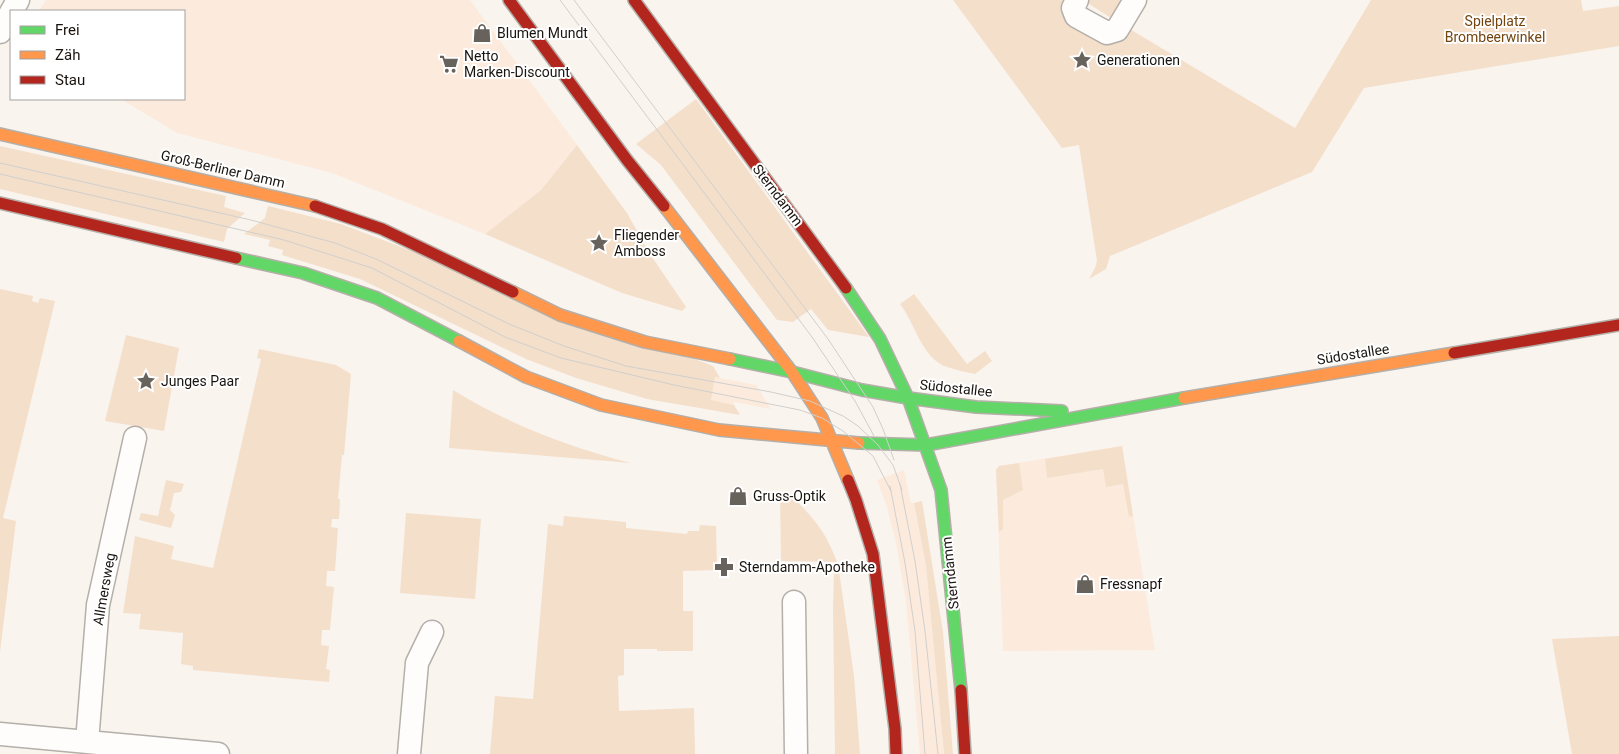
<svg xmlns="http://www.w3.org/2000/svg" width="1619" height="754" viewBox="0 0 1619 754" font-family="Roboto,sans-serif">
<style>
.built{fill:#fcebdd}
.green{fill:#f4dfcb}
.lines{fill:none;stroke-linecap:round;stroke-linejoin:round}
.street-casing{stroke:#b4afa9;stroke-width:25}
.fast-casing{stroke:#b4afa9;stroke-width:14}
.slow-casing{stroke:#b4afa9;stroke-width:14}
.jam-casing{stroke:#b4afa9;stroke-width:14}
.street{stroke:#fefdfc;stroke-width:22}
.fast{stroke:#63d668;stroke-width:11}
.slow{stroke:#ff974d;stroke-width:11}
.jam{stroke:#b3261e;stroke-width:11}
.tram{stroke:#d0cfcd;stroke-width:1}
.labels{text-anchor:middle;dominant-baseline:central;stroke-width:4;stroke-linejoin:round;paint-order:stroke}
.park-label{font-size:14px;fill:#754510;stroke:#fff}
.poi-label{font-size:14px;fill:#19130e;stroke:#fff;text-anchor:start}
.street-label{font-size:14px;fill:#19130e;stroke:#fff}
</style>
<rect width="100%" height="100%" fill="#faf4ee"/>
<!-- built -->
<path class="built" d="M46 0H470L577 145 541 190 485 234 332 173 177 133 121 99H184V11H39Z
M715 377 756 385 771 409 734 402V405L710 401Z
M1122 446 1155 650 1003 651 996 470 999 466Z
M904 470 911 503H914L926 566 944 754H920L906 601 896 543 886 504 877 480Z"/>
<!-- green -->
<path class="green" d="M953 0H1068L1065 6 1128 28 1295 128 1371 0H1581L1583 11 1619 6V46L1364 88 1312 172 1110 256 1106 269 1089 279 1095 268 1097 261 1079 145 1062 148Z
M1087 0H1126L1114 18H1111L1086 2Z
M696 99 869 337 828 330 811 309 793 322 777 320 661 165 636 144Z
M577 145 627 213 650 254 686 307 682 311 622 293 485 234 541 190Z
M0 146 226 196 224 207 245 213 227 229 224 242 0 189Z
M268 206 341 224 713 366 720 378 715 377 711 400 734 405 740 415 647 399 576 378 526 359 360 279 282 255 283 250 268 246 270 240 244 234 265 218Z
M0 289 33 296 32 301 38 303 40 298 55 301 3 518 16 521 0 652Z
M914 294 967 364 985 351 992 361 975 374C965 372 956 370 947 367 922 359 915 323 900 304Z
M126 335 179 348 164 431 105 421Z
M259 349 336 365 351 374 344 455H342L338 499H340L339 519H332L331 527 338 528 335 571H327L326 586 334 587 330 630H322L321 645 329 646 326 669 330 670 329 682 193 670V666L181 664 183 633 139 629 141 614 123 613 135 536 174 546 171 559 213 568 261 359 257 358Z
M453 390C508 424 569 447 631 463L449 448Z
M1122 446 1133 516 1129 517 1123 484 1106 487 1103 469 1047 478 1045 459Z
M1019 463 1023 490 1003 500V529L999 532 996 470 999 466Z
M166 480 184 484 181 492 174 493 170 510 175 515 171 528 139 520 141 513 158 516Z
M786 491C811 515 825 529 837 562L781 561 780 493Z
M922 501 943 632 953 754H944L926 566 914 503Z
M406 513 481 519 475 599 400 593Z
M564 516 626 522V528L687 534 688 531H699L700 525 716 526 717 570 683 571V611H693V651H657V649H624V675L618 676 619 711 694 708 695 754H490L495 696 533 699 548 524 563 526Z
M839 571 854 676 860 754H835L833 607 834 573Z
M1619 636V754H1572L1552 639Z"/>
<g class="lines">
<!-- street casing -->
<g class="street-casing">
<path id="street" d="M1077 0 1073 8 1076 16 1107 33 1117 30 1135 0
M0 32 18 0
M794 602 796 754
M0 734 218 754
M87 742 98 605 135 438
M409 754 417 663 432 632"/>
</g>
<!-- fast casing -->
<g class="fast-casing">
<path id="fast" d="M236 258 303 273 377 298 459 341
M846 288 880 339 908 398 941 490 961 690
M730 359 792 372 862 390 908 398 976 407 1062 411
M859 443 926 445 1184 398"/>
</g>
<!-- slow casing -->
<g class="slow-casing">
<path id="slow" d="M0 134 315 206
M664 206 792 372 822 418 848 480
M513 292 560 315 645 342 730 359
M459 341 526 377 601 405 719 430 859 443
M1184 398 1454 353"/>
</g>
<!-- jam casing -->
<g class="jam-casing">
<path id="jam" d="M509 0 627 160 664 206
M634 0 846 288
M0 203 236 258
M315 206 382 229 513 292
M1454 353 1619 325
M848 480 856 500 873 554 895 729 896 754
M961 690 965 754"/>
</g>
<!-- street -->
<use href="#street" class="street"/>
<!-- fast -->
<use href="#fast" class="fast"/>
<!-- slow -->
<use href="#slow" class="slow"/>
<!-- jam -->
<use href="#jam" class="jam"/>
<!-- tram -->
<path class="tram" d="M560 0 812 337 855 401 874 436
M574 0 828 339 873 407 883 429 894 460
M0 163 251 220 335 243 376 259 509 324 564 346 626 366 771 392 810 401 843 416 858 426 878 445 893 465 902 490
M0 174 284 240 372 268 505 337 561 358 674 385 800 410 822 418 843 431 873 456 891 491
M900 484 915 561 925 631 938 754
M890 486 905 563 915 631 925 754"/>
</g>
<!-- icons -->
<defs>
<g id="shop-bare" transform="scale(1.5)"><path d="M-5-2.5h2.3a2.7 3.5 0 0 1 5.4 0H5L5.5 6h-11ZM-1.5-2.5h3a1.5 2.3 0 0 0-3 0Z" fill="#68625c" stroke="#fff" stroke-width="2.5" paint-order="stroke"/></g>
<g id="sight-bare" transform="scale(1.5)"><path d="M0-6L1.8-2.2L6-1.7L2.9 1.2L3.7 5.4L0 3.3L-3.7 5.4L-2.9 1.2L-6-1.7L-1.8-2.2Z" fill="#68625c" stroke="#fff" stroke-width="2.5" paint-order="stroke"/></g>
<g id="supermarket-bare" transform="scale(1.5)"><path d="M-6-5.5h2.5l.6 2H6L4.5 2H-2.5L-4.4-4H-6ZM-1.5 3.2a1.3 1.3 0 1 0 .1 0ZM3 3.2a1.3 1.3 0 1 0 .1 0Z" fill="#68625c" stroke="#fff" stroke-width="2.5" paint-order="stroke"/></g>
<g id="pharmacy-bare" transform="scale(1.5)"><path d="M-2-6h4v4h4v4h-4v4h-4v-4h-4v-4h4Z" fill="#68625c" stroke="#fff" stroke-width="2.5" paint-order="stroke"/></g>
</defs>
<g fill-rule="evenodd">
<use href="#shop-bare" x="482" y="33"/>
<use href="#sight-bare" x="1082" y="60"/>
<use href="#supermarket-bare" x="449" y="64"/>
<use href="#sight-bare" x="599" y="243"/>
<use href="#sight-bare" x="146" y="381"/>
<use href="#shop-bare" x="738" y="496"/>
<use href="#pharmacy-bare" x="724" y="567"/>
<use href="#shop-bare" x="1085" y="584"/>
</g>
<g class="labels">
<!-- park labels -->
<g class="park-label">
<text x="1495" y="21">Spielplatz<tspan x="1495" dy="16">Brombeerwinkel</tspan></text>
</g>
<!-- poi labels -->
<g class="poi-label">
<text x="497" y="33">Blumen Mundt</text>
<text x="464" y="56">Netto<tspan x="464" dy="16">Marken-Discount</tspan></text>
<text x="1097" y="60">Generationen</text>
<text x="614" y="235">Fliegender<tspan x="614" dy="16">Amboss</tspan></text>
<text x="161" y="381">Junges Paar</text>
<text x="753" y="496">Gruss-Optik</text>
<text x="739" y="567">Sterndamm-Apotheke</text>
<text x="1100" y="584">Fressnapf</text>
</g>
<!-- street labels -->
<g class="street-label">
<text transform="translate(223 169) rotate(13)">Groß-Berliner Damm</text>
<text transform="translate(778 195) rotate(53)">Sterndamm</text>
<text transform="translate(1353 354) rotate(-9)">Südostallee</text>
<text transform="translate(956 388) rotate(6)">Südostallee</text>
<text transform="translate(950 573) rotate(-96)">Sterndamm</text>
<text transform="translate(104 589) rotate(-80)">Allmersweg</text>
</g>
</g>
<!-- legend -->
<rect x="10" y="10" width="175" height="90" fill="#ffffff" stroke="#a3a19f"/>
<rect x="20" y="26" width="25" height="8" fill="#63d668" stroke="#a3a19f"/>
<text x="55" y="35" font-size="15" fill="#19130e">Frei</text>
<rect x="20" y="51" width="25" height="8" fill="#ff974d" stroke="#a3a19f"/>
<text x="55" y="60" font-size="15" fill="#19130e">Zäh</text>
<rect x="20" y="76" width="25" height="8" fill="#b3261e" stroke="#a3a19f"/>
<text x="55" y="85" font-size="15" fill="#19130e">Stau</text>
</svg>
